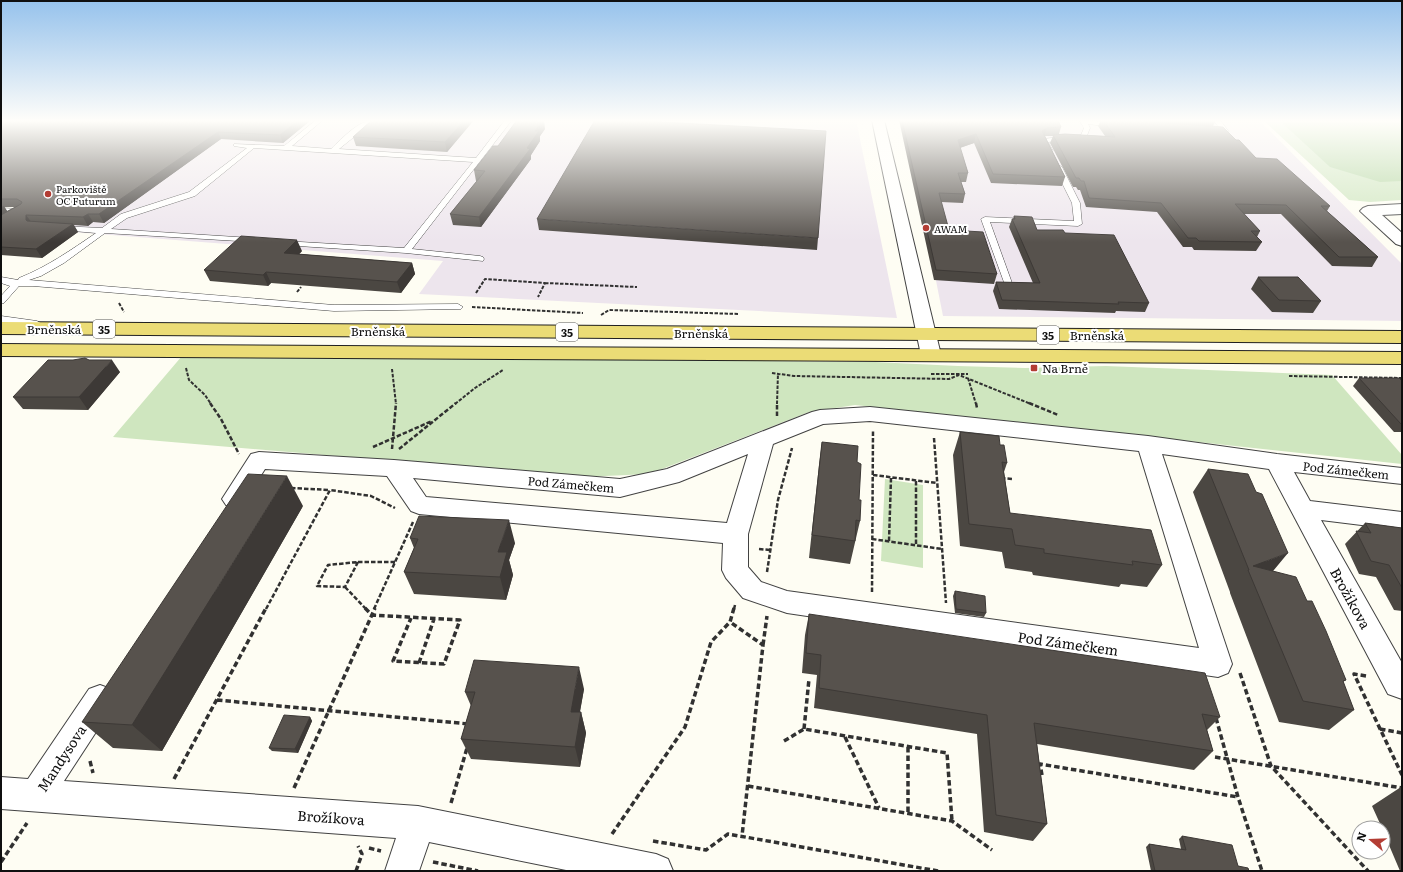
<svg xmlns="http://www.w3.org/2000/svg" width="1403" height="872" viewBox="0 0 1403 872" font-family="Literata,serif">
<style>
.industrial{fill:#ede5ed}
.green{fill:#cfe6bf}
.forest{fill:#b2d5a0}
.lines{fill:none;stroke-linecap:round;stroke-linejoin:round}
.service-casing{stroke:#424242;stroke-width:1}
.minor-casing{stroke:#424242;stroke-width:2}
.primary-casing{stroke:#202020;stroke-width:2}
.path-far2{stroke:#313131;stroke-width:2;stroke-dasharray:3.5 1.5;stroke-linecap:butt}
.path-far1{stroke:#313131;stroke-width:2.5;stroke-dasharray:4.5 2;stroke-linecap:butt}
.path{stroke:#313131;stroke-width:3.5;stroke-dasharray:5.5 3;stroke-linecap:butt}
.service{fill:#fff;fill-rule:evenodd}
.minor{fill:#fff;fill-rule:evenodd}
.primary{fill:#ebdc76;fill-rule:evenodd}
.wall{fill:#4b4742;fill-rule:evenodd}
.shaded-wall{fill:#3d3936}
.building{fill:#57524d;stroke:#3d3936}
.poi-dot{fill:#b33d34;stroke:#fff;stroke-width:1.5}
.labels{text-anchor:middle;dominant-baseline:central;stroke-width:4;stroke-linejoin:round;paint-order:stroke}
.far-poi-label{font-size:10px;fill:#0f0f0f;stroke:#fff;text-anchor:start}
.shield{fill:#fff;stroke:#575757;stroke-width:1}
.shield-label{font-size:11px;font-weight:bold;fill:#0f0f0f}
.street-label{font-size:12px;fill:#0f0f0f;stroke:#fff}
.poi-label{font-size:12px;fill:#0f0f0f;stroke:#fff;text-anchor:start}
.near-street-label{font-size:14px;fill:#0f0f0f;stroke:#fff}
</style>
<rect width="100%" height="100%" fill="#fefdf3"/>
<!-- industrial -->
<path class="industrial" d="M90 120H856L897 318 419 294 443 261 47 230Z
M902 120H1259L1402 264V321L943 316 907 134Z"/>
<!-- green -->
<path class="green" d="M1263 120H1402V200L1370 202 1349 200Z
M182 356 875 362 958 366 1025 368 1106 366 1332 375 1402 455V464L855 405 809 412 649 474 583 477 113 437Z
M885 479 923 485V568L881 561Z"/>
<!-- forest -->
<path class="forest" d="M1279 120H1402V181L1380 182 1330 167Z"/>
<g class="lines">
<!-- service casing -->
<g class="service-casing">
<path id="service" d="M316 120H323L292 146 331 149C343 138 358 120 375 120L339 149 476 158 505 120H512L412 249 480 256 483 257 484 259 483 261 406 253 283 245 279 243 283 241 404 248 473 162 254 148 195 196 127 218 111 229 252 238H255V242L105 233 64 263 41 276 29 280 334 305 458 304 463 307 461 309 334 311 33 286H19L4 303 1 304V296L10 286 1 283V277L18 280 19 278C47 267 71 250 96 233L62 230 58 228 59 226 102 228 121 214 189 192 247 148 234 146V144L284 146Z
M1079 120 1114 123 1117 125 1114 127 1088 124 1090 128 1086 138 1048 142 1053 151 1048 152 1041 140 1042 139 1081 135 1084 128Z
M1213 120H1220L1229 132 1228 133 1217 132V130L1220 129Z
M1058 165 1062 167 1080 203 1082 224 1078 226 990 222 1012 283 1011 285H1005L981 219 985 217 1074 221 1072 203 1054 167Z
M1 208 22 209 26 211 1 226V221L14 213 1 212Z
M1 316 37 321 42 324 37 327 1 322Z"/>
</g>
<!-- minor casing -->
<g class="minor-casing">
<path id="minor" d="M872 120H884L941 355 938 359 931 361 924 359 921 355Z
M1402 204V214L1382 215 1402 233V246L1396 244 1360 211 1363 208 1368 206Z
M870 407 1148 436 1277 454 1402 468V484L1294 472 1310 501 1402 512V530L1321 520 1402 663V699L1388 694 1269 469 1162 454 1232 664 1228 673 1218 677 787 613 743 598 726 578 722 570 723 543 419 514 411 511 387 476 265 469 242 505 234 508 226 505 222 499 251 454 259 452 394 460 620 479 667 469 812 412 820 410ZM870 421 1139 451 1199 648 787 591 761 582 748 567V534L773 444 823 424ZM748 454 727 523 426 497 413 478 620 497 679 482Z
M100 685 111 689 115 699 111 709 64 781 418 806 656 854 668 859 673 871H571L429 842 419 871H385L396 838 1 809V777L28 779 89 689Z"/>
</g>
<!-- primary casing -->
<g class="primary-casing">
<path id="primary" d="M1 322 1402 331V343L1 334Z
M1 344 1402 352V364L1 356Z"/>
</g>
<!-- path-far2 -->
<path class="path-far2" d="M545 283 637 287
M297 292 301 287
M476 293 485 279 545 283 538 297
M119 303 124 312
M472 307 583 313
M601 315 609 310 739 314
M186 368 189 380 205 395 211 404
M392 369 396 404
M772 373 794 376 949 379 959 375 1031 404
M931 374H968
M1289 376 1402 378
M968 378 976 404
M455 404 475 388 503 370
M777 404 778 373"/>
<!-- path-far1 -->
<path class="path-far1" d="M210 403 221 419 239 454
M976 403 977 408
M1029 403 1058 415
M777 416V403
M934 438 946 603
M373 447 432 421
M392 449 396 403
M399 449 456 403
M873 475 937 483
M1001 478 1012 479
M916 481V545
M291 488 330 490
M872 539 942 549
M889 541 891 478
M759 549 770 550
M358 562 345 587 317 586 328 565Z
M358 562H396
M767 572 778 500 792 448
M345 587 366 609
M872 592 873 431
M266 609 330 490 371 496 395 508
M374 609 413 522
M734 609 735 605"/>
<!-- path -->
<path class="path" d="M365 608 372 615 460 620 444 664 393 661 411 618
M734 608 730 622 763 645 742 836
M763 645 767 616
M419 663 434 619
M1240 673 1271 766 1368 871
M1366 676 1354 674 1402 775
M217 700 469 724
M1216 718 1238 797 1262 871
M804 729 809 679
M1380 729 1402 733
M845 737 879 808
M784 741 804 729 947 753 952 821
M908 747V814
M1215 757 1402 788
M90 761 93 773
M1042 775 1040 764 1238 797
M174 779 266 608
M748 786 952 821 992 850
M294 788 375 608
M451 803 467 748
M612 834 685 727 711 642 730 622
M653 841 706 850 728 834 938 871
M369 848 381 851
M1 862 27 823
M433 862 478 871
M356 871 362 854 358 846"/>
<!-- service -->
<use href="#service" class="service"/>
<!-- minor -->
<use href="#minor" class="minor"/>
<!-- primary -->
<use href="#primary" class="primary"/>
</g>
<!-- wall -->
<path class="wall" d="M1 120H311L283 143 221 139 104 223 93 222 88 226 74 225 78 232 42 258 1 255ZM4 207H15L7 211Z
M372 120H474L447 152 356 146 353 137Z
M899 120H1058L1061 127 1059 134 1105 136 1098 126 1101 120H1216L1213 126 1236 140 1256 158 1330 206 1327 211 1378 257 1372 267 1332 266 1281 214H1244L1260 231 1257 237 1262 242 1256 251 1194 250 1192 247H1183L1157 212 1086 207 1080 190H1078L1076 187H1073L1050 143 1053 136H1045L1065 177 1062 186 991 183 974 143 960 148 968 173 966 182H961L965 194 963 203 941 202 949 230 997 274 994 284 934 280Z
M545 129 540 136V141L531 155V159L481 227 453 225 450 214 477 181H476L474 170 498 146Z
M1014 216 1037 230 1065 233 1149 303 1145 312 1116 311 1115 313 999 309 993 291 996 282 1033 283 1009 227 1012 219H1013Z
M537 219 818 238 817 250 539 230Z
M302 251 299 254 412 263 415 274 401 293 271 283 268 286 210 281 204 270Z
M1258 277 1321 301 1313 313 1272 312 1251 289Z
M89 360 120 372 88 410 23 409 13 397Z
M1359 378 1402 381V432H1394L1353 386Z
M960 432 1000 445 1007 463 1004 472 1010 513 1162 565 1147 587 1121 584 1119 587 1033 575 1032 572 1005 568 1002 552 960 546 953 455Z
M822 442 857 462 859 500 860 521 850 564 809 558 819 465Z
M1208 469 1272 571 1307 601 1346 680 1343 682 1354 710 1329 730 1279 722 1230 593V592L1193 492Z
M303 506 162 751 113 748 82 722Z
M1365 523 1402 528V611L1394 610 1376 577 1359 574 1345 544Z
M410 538 515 543 509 560 513 575 506 600 414 594 404 572 414 548Z
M955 591 986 613 984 617 955 613 953 596Z
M809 614 1220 717 1207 730 1213 751 1194 770 1037 744 1047 824 1033 841 984 832 977 734 814 708 817 675 802 673 805 635Z
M584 689 580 712H581L586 733 580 767 471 759 461 739 471 706 465 692Z
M310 717 312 721 298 753 272 751 269 748Z
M1401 787 1402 788V871H1400L1383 831V828H1382L1372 806Z
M1182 836 1238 866 1249 871H1151L1146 847 1149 844 1181 849 1179 839Z"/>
<!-- shaded-wall -->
<path class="shaded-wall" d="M299 120H311L283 143 280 135Z
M465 120H474L447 152 445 142Z
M543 120H544L545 129 540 136V141L531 155V159L481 227 479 217 527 148 535 131Z
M1047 128 1044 136 1042 131Z
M218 132 221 139 104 223 99 214Z
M976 134 974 143 956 149 958 140Z
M4 206 9 214 1 219V207Z
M88 214 93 222 88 226 83 217Z
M26 215 32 223V228L26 220Z
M73 224 78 232 42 258 36 249Z
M297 240 302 251 289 265 284 253Z
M412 263 415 274 401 293 397 282Z
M266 272 271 283 268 286 263 275Z
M112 360 120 372 88 410 79 397Z
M287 476 303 506 162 751 132 725Z
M509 520 515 543 509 560 513 575 506 600 500 577 498 552Z
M1288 553 1269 576 1253 566Z
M579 667 584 689 576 732 571 712Z
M581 712 586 733 580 767 575 747Z
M310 717 312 721 298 753 295 749Z"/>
<!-- building -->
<path class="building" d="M1 120H299L280 135 218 132 99 214H88L83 217 26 215V220L27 221 73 224 36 249 1 247V215L21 204 22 202 17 199H1Z
M372 120H465L445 142 353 137Z
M517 120H543L535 131H539L527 148 530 149 479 217 450 214 485 171 474 170 493 146H498Z
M595 120H627L826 131 818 238 537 219Z
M902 120H1058L1061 127 1047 128 1042 131 1065 177 993 174 976 134 958 140 968 173H958L965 194 939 193 949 230 983 232 997 274 936 270Z
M1103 120H1133L1223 127 1236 140H1239L1256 158 1277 159 1330 206H1321L1378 257H1339L1286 205 1235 204 1260 231H1251L1262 242 1199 241 1196 238H1188L1161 203 1089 198 1084 181H1081L1079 178H1076L1053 135 1065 134 1115 137Z
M1014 216 1032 217 1037 230H1063L1065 233 1114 235 1149 303 1118 302 1119 304 1002 300 996 282 1040 283 1012 219H1015Z
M241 236 297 240 284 253 412 263 397 282 266 272 263 275 204 270Z
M1258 277H1298L1321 301 1279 300Z
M85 358 89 360H112L79 397H13L48 360H73Z
M1359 378H1399L1402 381V424H1401Z
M960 432 999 436 1000 445H1004L1007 463 1002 462 1010 513 1151 530 1162 565 1132 561 1133 565 1044 553V549L1015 545 1012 529 969 524Z
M822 442 858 446 857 462 861 464 859 500H861L860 521 856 520 855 541 812 535Z
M1208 469 1248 474 1256 492 1262 494 1288 553 1253 566 1296 577 1307 601H1312L1326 631 1346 680 1343 681 1354 710 1303 701 1248 570H1249Z
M248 474 287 476 132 725 82 722Z
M419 516 509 520 498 552H507L500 577 404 572 418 539 410 538Z
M1365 523 1402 528V588L1389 565 1371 561 1356 531 1371 533Z
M955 591 985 596 986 613 956 609Z
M809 614 1205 673 1220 717 1202 714 1213 751 1034 723 1047 824 996 815 987 715 819 688 821 655 806 653Z
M474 660 579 667 571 712H581L575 747 461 739 475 692H465Z
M284 715 310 717 295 749 269 748Z
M1182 836 1232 845 1238 866 1248 868 1249 871H1155L1149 844 1186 850Z"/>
<!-- sky -->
<linearGradient id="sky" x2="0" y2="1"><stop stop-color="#96c2ec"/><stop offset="0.5" stop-color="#fffefa"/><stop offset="1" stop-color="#fffefa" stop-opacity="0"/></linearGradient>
<rect width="1403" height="242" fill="url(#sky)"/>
<!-- markers -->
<g class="poi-dot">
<circle cx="48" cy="194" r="4"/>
<circle cx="926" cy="228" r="4"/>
<rect x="1030" y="364" width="8" height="8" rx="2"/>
</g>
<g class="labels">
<!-- far-poi labels -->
<g class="far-poi-label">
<text x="56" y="188">Parkoviště<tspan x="56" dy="12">OC Futurum</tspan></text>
<text x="934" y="228">AWAM</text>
</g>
<!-- shield labels -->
<g class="shield">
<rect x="93" y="320" width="22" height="18" rx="3"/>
<rect x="556" y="323" width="22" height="18" rx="3"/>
<rect x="1037" y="326" width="22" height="18" rx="3"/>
</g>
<g class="shield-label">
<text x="104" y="329">35</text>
<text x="567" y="332">35</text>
<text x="1048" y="335">35</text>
</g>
<!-- street labels -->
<g class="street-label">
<text x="54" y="329">Brněnská</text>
<text x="378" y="331">Brněnská</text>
<text x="701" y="333">Brněnská</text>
<text x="1097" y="335">Brněnská</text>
<text transform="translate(1346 470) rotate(6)">Pod Zámečkem</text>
<text transform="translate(571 484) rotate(5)">Pod Zámečkem</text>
</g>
<!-- poi labels -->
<g class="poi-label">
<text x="1042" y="368">Na Brně</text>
</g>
<!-- near-street labels -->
<g class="near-street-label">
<text transform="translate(1351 598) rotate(61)">Brožíkova</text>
<text transform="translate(1068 643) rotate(8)">Pod Zámečkem</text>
<text transform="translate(61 758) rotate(-57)">Mandysova</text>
<text transform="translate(331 817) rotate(4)">Brožíkova</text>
</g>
</g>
<!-- border -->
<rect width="1403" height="872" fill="none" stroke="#0f0f0f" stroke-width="4"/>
<!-- north arrow -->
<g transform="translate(1371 840) rotate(289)"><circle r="19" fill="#ffffff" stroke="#9f9f9f"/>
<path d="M0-3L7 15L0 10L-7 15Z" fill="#b33d34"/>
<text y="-6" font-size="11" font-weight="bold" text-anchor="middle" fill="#0f0f0f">N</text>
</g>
</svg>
